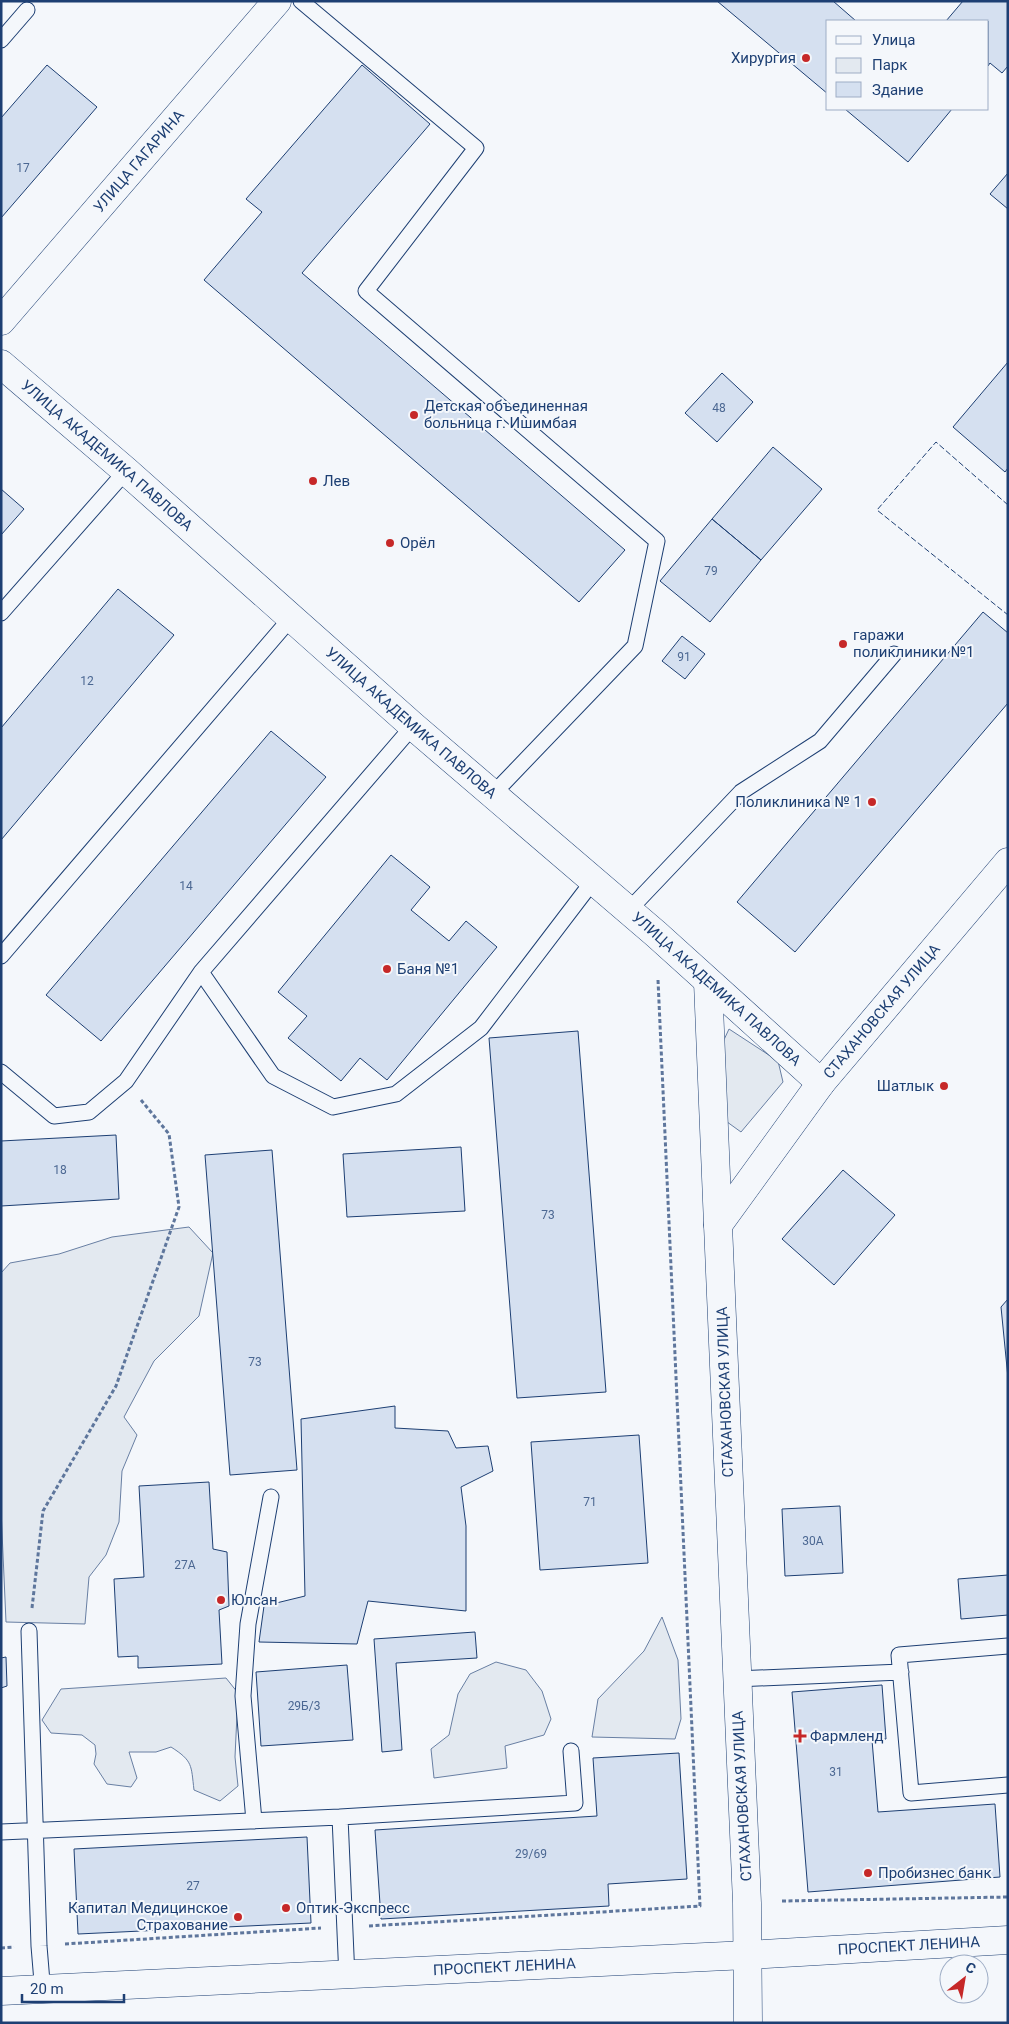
<svg xmlns="http://www.w3.org/2000/svg" width="1009" height="2024" viewBox="0 0 1009 2024" font-family="Roboto,sans-serif">
<style>
.green{fill:#e3e9f0;stroke:#687fa3}
.building{fill:#d5e0f0;stroke:#1d3f73}
.lines{fill:none;stroke-linecap:round;stroke-linejoin:round}
.service-casing{stroke:#1d3f73;stroke-width:17}
.minor-casing{stroke:#1d3f73;stroke-width:29}
.tertiary-casing{stroke:#1d3f73;stroke-width:29}
.path{stroke:#5e769c;stroke-width:3;stroke-dasharray:4 2.5;stroke-linecap:butt}
.service{stroke:#f4f7fb;stroke-width:15}
.minor{stroke:#f4f7fb;stroke-width:28}
.tertiary{stroke:#f4f7fb;stroke-width:28}
.fence{stroke:#1d3f73;stroke-width:1;stroke-dasharray:6 2.5;stroke-linecap:butt}
.poi-dot{fill:#c62828;stroke:#f4f7fb;stroke-width:2}
.labels{text-anchor:middle;dominant-baseline:central;stroke-width:4;stroke-linejoin:round;paint-order:stroke}
.number-label{font-size:12px;fill:#4b6792}
.poi-label{font-size:15px;fill:#1d3f73;stroke:#f4f7fb;text-anchor:start}
.street-label{font-size:15px;fill:#1d3f73;stroke:#f4f7fb}
</style>
<rect width="100%" height="100%" fill="#f4f7fb"/>
<!-- green -->
<path class="green" d="M729 1029 778 1061 783 1082 741 1132 723 1119 722 1044Z
M189 1227 213 1253 199 1316 154 1361 124 1417 137 1435 122 1471 119 1522 106 1555 89 1577 85 1624 6 1622 1 1509V1273L10 1263 59 1254 112 1237Z
M662 1617 678 1660 681 1719 675 1739 592 1737 598 1699 644 1651Z
M496 1662 526 1670 542 1691 551 1719 544 1735 505 1746 507 1768 434 1778 431 1749 449 1735 458 1694 470 1674Z
M226 1678 238 1693 235 1757 238 1786 220 1801 194 1790C191 1765 193 1761 171 1747L156 1752H129L137 1778 131 1787 107 1784 94 1764 96 1754 95 1745 82 1735 51 1733 42 1720 61 1689Z"/>
<!-- building -->
<path class="building" d="M717 1H833L856 21H828V94Z
M963 1H1008V66L1002 73 990 63 988 66V21H946Z
M47 65 97 107 1 218V118Z
M362 65 430 124 302 273 625 550 579 602 204 280 262 212 246 199Z
M845 109H952L908 162Z
M1008 173V209L990 194Z
M1008 362V468L1005 472 953 427Z
M722 373 753 402 717 442 685 413Z
M773 447 822 489 761 560 712 519Z
M1 489 24 509 1 535Z
M712 519 761 560 710 622 660 581Z
M118 589 174 635 1 840V728Z
M983 612 1008 633V703L795 952 737 902Z
M682 636 705 654 685 679 662 661Z
M271 731 326 777 101 1041 46 995Z
M391 855 430 887 411 910 449 941 466 921 497 947 387 1080 360 1058 341 1081 288 1038 307 1016 278 992Z
M578 1031 606 1392 517 1398 489 1038Z
M116 1135 119 1199 1 1206V1141Z
M461 1147 465 1211 347 1217 343 1154Z
M272 1150 297 1470 230 1475 205 1155Z
M843 1170 895 1215 834 1285 782 1239Z
M1008 1299V1378L1001 1307Z
M395 1406V1428L448 1431 456 1448 488 1446 493 1471 461 1487 466 1526V1611L368 1601 357 1644 259 1642 264 1606 305 1596 301 1419Z
M639 1435 648 1563 540 1570 531 1442Z
M209 1482 213 1549 227 1552 229 1606 219 1610 222 1664 138 1668V1656L118 1657 114 1579 144 1577 139 1486Z
M840 1506 843 1573 785 1576 782 1509Z
M1008 1575V1615L961 1619 958 1579Z
M475 1632 477 1658 396 1663 402 1750 382 1752 374 1639Z
M6 1657 7 1686 1 1688V1658Z
M347 1665 353 1740 261 1746 256 1672Z
M882 1685 886 1739 872 1740 878 1812 995 1804 1000 1877 808 1892 792 1692Z
M679 1753 687 1879 608 1884 609 1906 381 1919 375 1830 597 1816 593 1758Z
M307 1837 311 1923 78 1934 74 1849Z"/>
<g class="lines">
<!-- service casing -->
<g class="service-casing">
<path id="service" d="M301 1 476 148 366 291 657 541 635 646 493 794
M1 40 27 10
M1 613 126 471
M628 911 741 792 820 741 894 654
M1 956 291 618
M201 972 273 1076 333 1107 396 1094 481 1028 593 881
M1 1072 54 1116 89 1112 126 1081 201 972 413 726
M29 1631 39 1946 43 1994
M1008 1646 899 1655 911 1793 1008 1785
M736 1679 901 1672
M340 1817 575 1803 571 1751
M254 1821 243 1696 248 1624 271 1497
M1 1832 340 1817 347 1978"/>
</g>
<!-- minor casing -->
<g class="minor-casing">
<g id="minor">
<path id="s1" d="M1 321 277 1"/>
<path id="s2" d="M1 364 126 471 413 726 656 934 821 1083"/>
<path d="M708 982 718 1225"/>
<path id="s3" d="M748 2023 747 1903 718 1225 821 1083 1008 862"/>
</g>
</g>
<!-- tertiary casing -->
<g class="tertiary-casing">
<g id="tertiary">
<path id="s4" d="M1 1991 747 1955 1008 1940"/>
</g>
</g>
<!-- path -->
<path class="path" d="M32 1608 43 1511 116 1386 179 1207 169 1134 141 1100
M782 1901 1008 1897
M369 1926 700 1906 658 980
M65 1944 321 1928
M1 1948 14 1947"/>
<!-- service -->
<use href="#service" class="service"/>
<!-- minor -->
<use href="#minor" class="minor"/>
<!-- tertiary -->
<use href="#tertiary" class="tertiary"/>
<!-- fence -->
<path class="fence" d="M1008 505 936 442 877 510 1008 615"/>
</g>
<!-- markers -->
<g class="poi-dot">
<circle cx="806" cy="58" r="5"/>
<circle cx="414" cy="415" r="5"/>
<circle cx="313" cy="481" r="5"/>
<circle cx="390" cy="543" r="5"/>
<circle cx="843" cy="644" r="5"/>
<circle cx="872" cy="802" r="5"/>
<circle cx="387" cy="969" r="5"/>
<circle cx="944" cy="1086" r="5"/>
<circle cx="221" cy="1600" r="5"/>
<path d="M797.5 1728.5h5v5h5v5h-5v5h-5v-5h-5v-5h5z"/>
<circle cx="868" cy="1873" r="5"/>
<circle cx="286" cy="1908" r="5"/>
<circle cx="238" cy="1917" r="5"/>
</g>
<g class="labels">
<!-- number labels -->
<g class="number-label">
<text x="23" y="168">17</text>
<text x="719" y="408">48</text>
<text x="711" y="571">79</text>
<text x="684" y="657">91</text>
<text x="87" y="681">12</text>
<text x="186" y="886">14</text>
<text x="60" y="1170">18</text>
<text x="548" y="1215">73</text>
<text x="255" y="1362">73</text>
<text x="590" y="1502">71</text>
<text x="813" y="1541">30А</text>
<text x="185" y="1565">27А</text>
<text x="304" y="1706">29Б/3</text>
<text x="836" y="1772">31</text>
<text x="531" y="1854">29/69</text>
<text x="193" y="1886">27</text>
</g>
<!-- poi labels -->
<g class="poi-label">
<text x="796" y="58" text-anchor="end">Хирургия</text>
<text x="424" y="406">Детская объединенная<tspan x="424" dy="17">больница г. Ишимбая</tspan></text>
<text x="323" y="481">Лев</text>
<text x="400" y="543">Орёл</text>
<text x="853" y="635">гаражи<tspan x="853" dy="17">поликлиники №1</tspan></text>
<text x="862" y="802" text-anchor="end">Поликлиника № 1</text>
<text x="397" y="969">Баня №1</text>
<text x="934" y="1086" text-anchor="end">Шатлык</text>
<text x="231" y="1600">Юлсан</text>
<text x="810" y="1736">Фармленд</text>
<text x="878" y="1873">Пробизнес банк</text>
<text x="228" y="1908" text-anchor="end">Капитал Медицинское<tspan x="228" dy="17">Страхование</tspan></text>
<text x="296" y="1908">Оптик-Экспресс</text>
</g>
<!-- street labels -->
<g class="street-label">
<text stroke="none"><textPath href="#s1" startOffset="211">УЛИЦА ГАГАРИНА</textPath></text>
<text stroke="none"><textPath href="#s2" startOffset="140">УЛИЦА АКАДЕМИКА ПАВЛОВА</textPath></text>
<text stroke="none"><textPath href="#s2" startOffset="545">УЛИЦА АКАДЕМИКА ПАВЛОВА</textPath></text>
<text stroke="none"><textPath href="#s2" startOffset="950">УЛИЦА АКАДЕМИКА ПАВЛОВА</textPath></text>
<text stroke="none"><textPath href="#s3" startOffset="1068">СТАХАНОВСКАЯ УЛИЦА</textPath></text>
<text transform="translate(725 1392) rotate(-92)">СТАХАНОВСКАЯ УЛИЦА</text>
<text transform="translate(742 1796) rotate(-93)">СТАХАНОВСКАЯ УЛИЦА</text>
<text stroke="none"><textPath href="#s4" startOffset="909">ПРОСПЕКТ ЛЕНИНА</textPath></text>
<text stroke="none"><textPath href="#s4" startOffset="504">ПРОСПЕКТ ЛЕНИНА</textPath></text>
</g>
</g>
<!-- border -->
<rect width="1009" height="2024" fill="none" stroke="#1d3f73" stroke-width="5"/>
<!-- legend -->
<rect x="826" y="20" width="162" height="90" fill="#f4f7fb" stroke="#9eadc5"/>
<rect x="836" y="36" width="25" height="8" fill="#f4f7fb" stroke="#9eadc5"/>
<text x="872" y="45" font-size="15" fill="#1d3f73">Улица</text>
<rect x="836" y="58" width="25" height="15" fill="#e3e9f0" stroke="#9eadc5"/>
<text x="872" y="70" font-size="15" fill="#1d3f73">Парк</text>
<rect x="836" y="82" width="25" height="15" fill="#d5e0f0" stroke="#9eadc5"/>
<text x="872" y="95" font-size="15" fill="#1d3f73">Здание</text>
<!-- north arrow -->
<g transform="translate(964 1979) rotate(31)"><circle r="24" fill="#f4f7fb" stroke="#9eadc5"/>
<path d="M0-4L9 19L0 12L-9 19Z" fill="#c62828"/>
<text y="-8" font-size="14" font-weight="bold" text-anchor="middle" fill="#1d3f73">С</text>
</g>
<!-- scale -->
<path d="M22 1994v8h102v-8" fill="none" stroke="#1d3f73" stroke-width="2.5"/>
<text x="30" y="1994" font-size="15" fill="#1d3f73" stroke="#f4f7fb" stroke-width="4" paint-order="stroke">20 m</text>
</svg>
